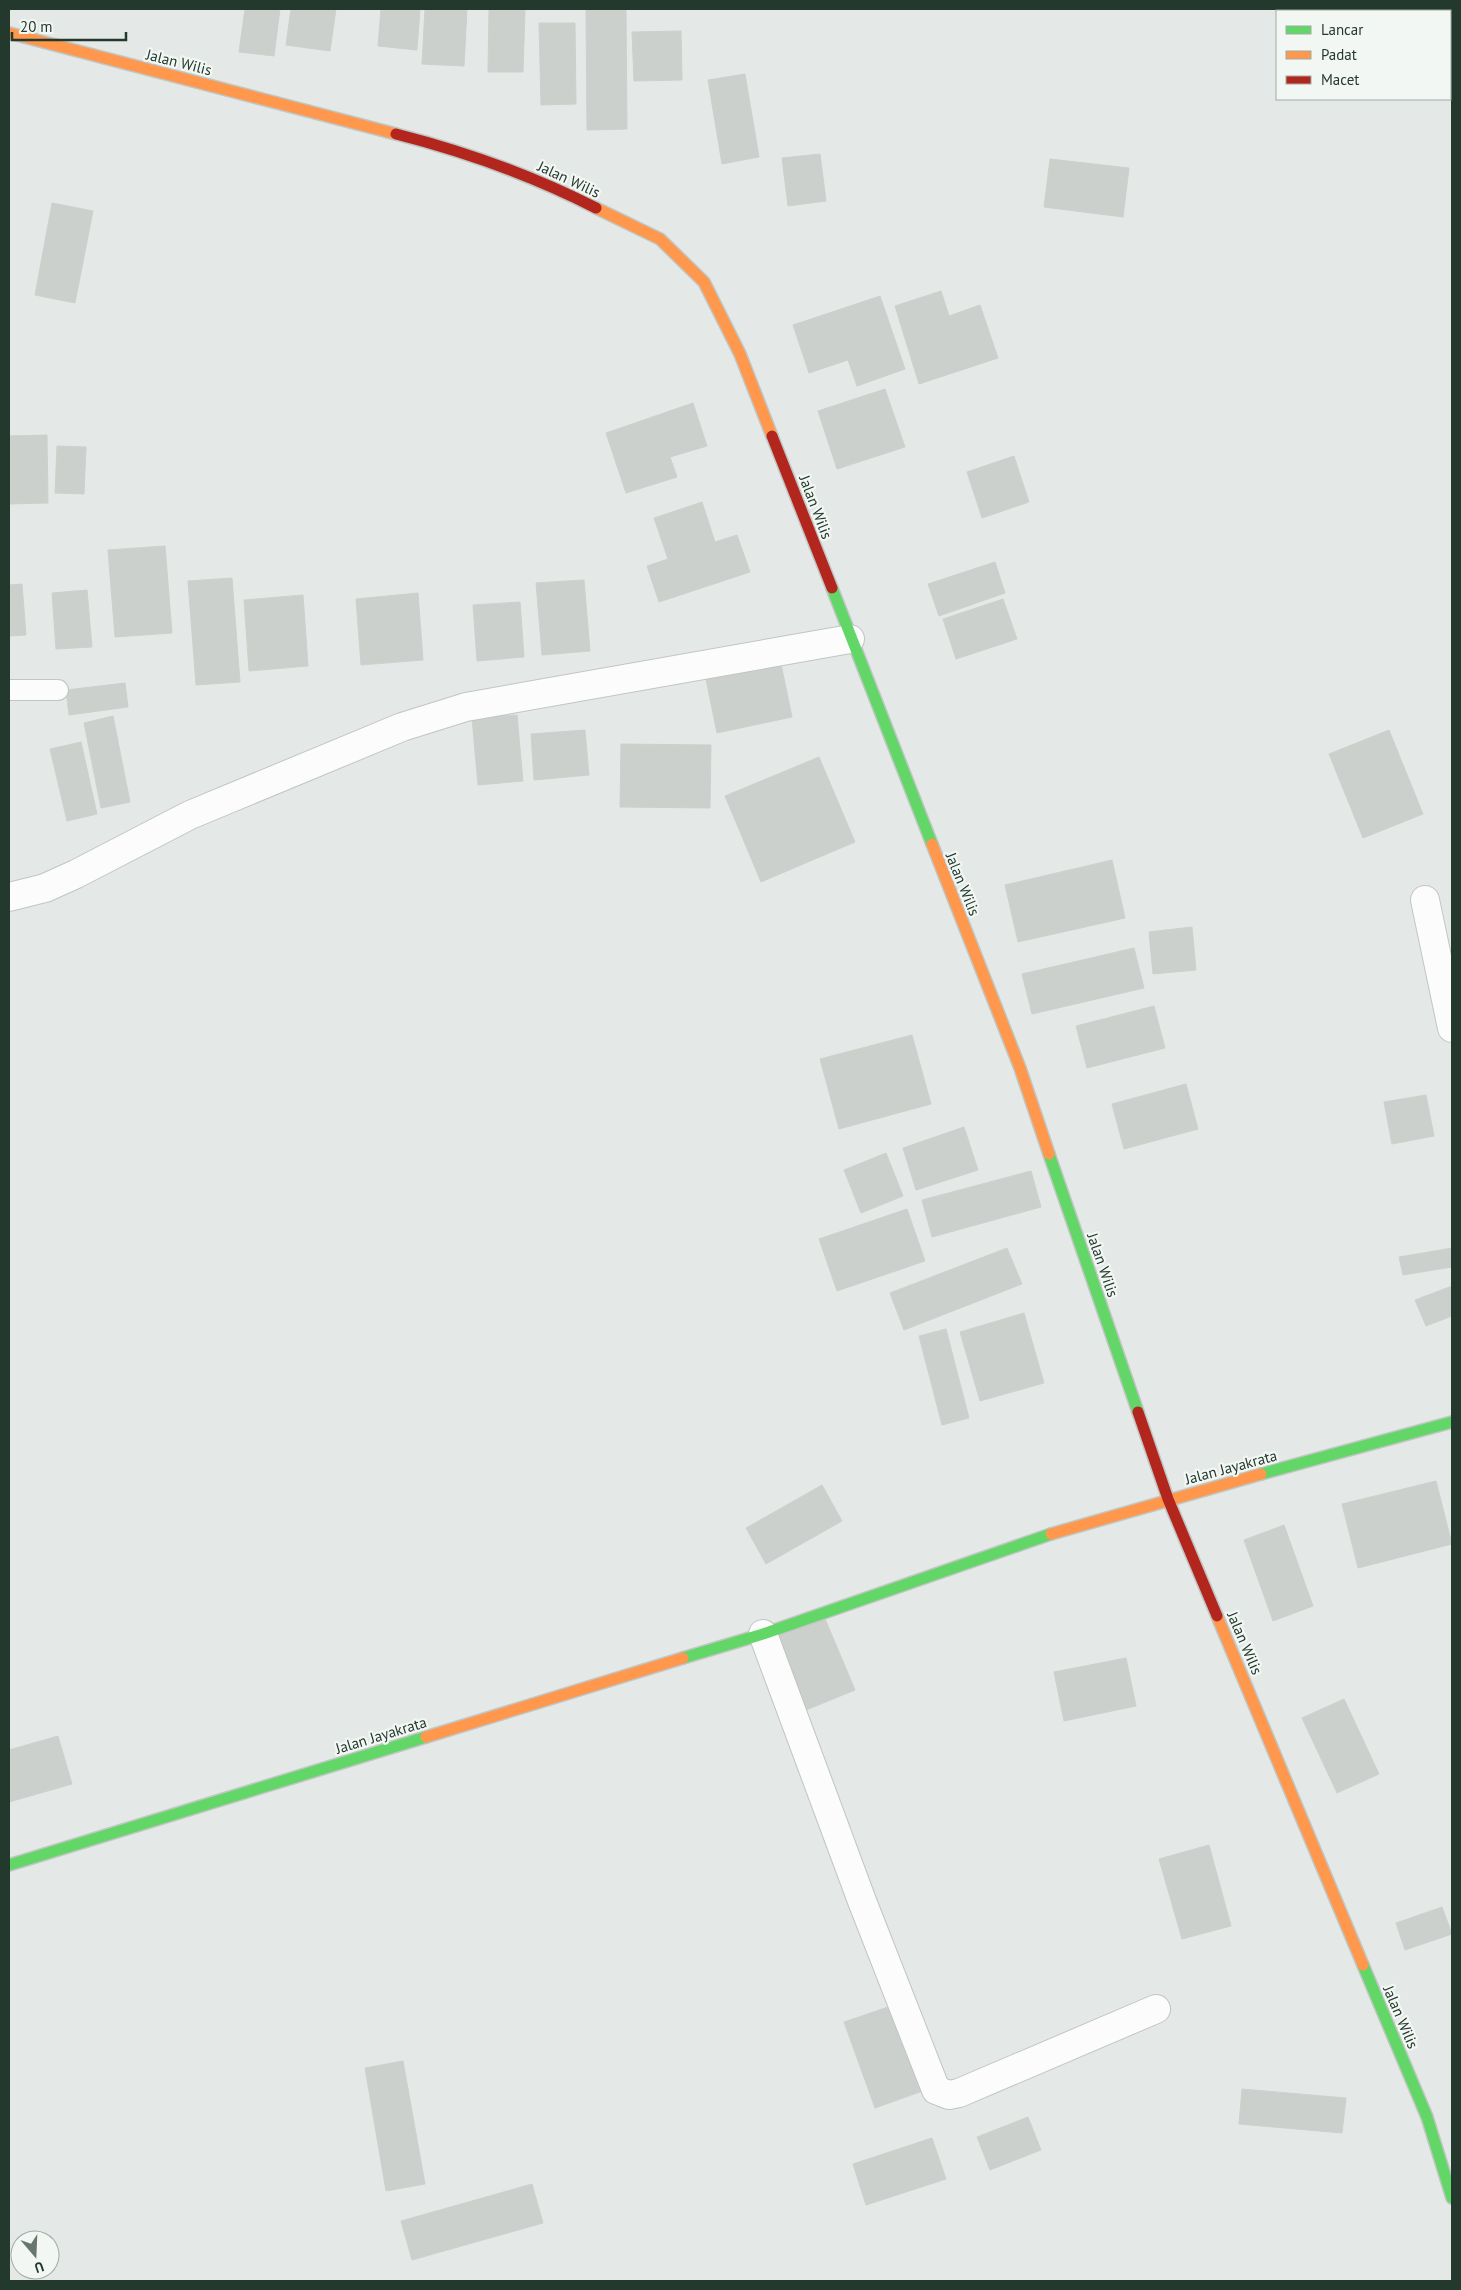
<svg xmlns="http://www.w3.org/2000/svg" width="1461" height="2290" viewBox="0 0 1461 2290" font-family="'PT Sans',sans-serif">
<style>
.building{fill:#cbd0cd;stroke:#cdd1ce}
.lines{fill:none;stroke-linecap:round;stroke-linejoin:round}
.lane-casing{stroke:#c1c5c3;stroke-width:22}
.street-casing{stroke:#c1c5c3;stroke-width:30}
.fast-casing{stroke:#c0c6c3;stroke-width:14}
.slow-casing{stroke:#c0c6c3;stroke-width:14}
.jam-casing{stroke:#c0c6c3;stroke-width:14}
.lane{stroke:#fbfcfb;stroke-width:20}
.street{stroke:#fbfcfb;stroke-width:28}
.fast{stroke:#63d668;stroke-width:11}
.slow{stroke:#ff974d;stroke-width:11}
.jam{stroke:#b3261e;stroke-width:11}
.labels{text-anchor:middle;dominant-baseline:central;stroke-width:4.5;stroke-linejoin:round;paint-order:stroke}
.street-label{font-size:15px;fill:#24392e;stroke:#f2f7f3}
</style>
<rect width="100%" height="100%" fill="#e4e8e6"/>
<!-- building -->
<path class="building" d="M245 9H280L274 56 239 52Z
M291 9H336L330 51 286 45Z
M381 9H420L417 50 378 46Z
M425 9H467L464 66 422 64Z
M489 9H525L523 72H488Z
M586 9H626L627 129 587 130Z
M539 23H575L576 104 541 105Z
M681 31 682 80 634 81 632 32Z
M745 74 759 157 722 164 708 80Z
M820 154 826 201 788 206 782 158Z
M1050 159 1129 168 1123 217 1044 207Z
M52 203 93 211 75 303 35 295Z
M941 291 949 316 980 305 998 358 919 384 895 306Z
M880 296 905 369 857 386 848 360 809 373 793 325Z
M885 389 905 447 837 469 818 411Z
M693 403 707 446 670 457 677 477 626 493 606 433Z
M47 435 48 503 9 504V436Z
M57 446 86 447 84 494 55 493Z
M1014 456 1029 502 982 518 967 472Z
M702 502 715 542 737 535 750 572 659 602 647 566 668 559 654 518Z
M165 546 172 633 115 637 108 550Z
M995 562 1005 593 939 616 928 584Z
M232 578 240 682 196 685 188 581Z
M584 580 590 651 542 655 536 583Z
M22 584 26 635 9 636V585Z
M87 590 92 647 56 649 52 593Z
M418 593 423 660 361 665 356 599Z
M303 595 308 666 249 671 244 600Z
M1003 599 1017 639 956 659 943 619Z
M520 602 524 657 477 661 473 605Z
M781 664 792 717 717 733 706 679Z
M125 683 128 707 69 715 66 690Z
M517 715 523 781 478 785 472 718Z
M113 716 130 802 101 808 84 723Z
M585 730 589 775 534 780 531 734Z
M1389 730 1423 814 1363 838 1329 754Z
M81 742 97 814 67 821 50 749Z
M621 744 711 745 710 808 620 807Z
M819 757 855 842 761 882 725 796Z
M1112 860 1125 918 1018 942 1005 885Z
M1192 927 1196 970 1153 974 1149 932Z
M1134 948 1144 988 1032 1014 1022 974Z
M1154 1006 1165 1048 1087 1068 1076 1026Z
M912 1035 931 1104 839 1129 820 1059Z
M1186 1084 1198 1129 1124 1149 1112 1104Z
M1426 1095 1434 1136 1392 1144 1384 1102Z
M964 1127 978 1170 916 1190 903 1148Z
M886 1153 903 1196 861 1213 844 1170Z
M1031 1171 1041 1207 932 1237 922 1200Z
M907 1209 925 1261 837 1291 819 1239Z
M1007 1248 1022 1284 904 1330 890 1293Z
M1452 1248V1267L1403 1275 1399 1257Z
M1452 1286V1316L1426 1326 1415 1300Z
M1024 1313 1044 1383 980 1401 960 1332Z
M946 1329 969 1418 942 1425 919 1336Z
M1436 1481 1452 1544 1358 1568 1342 1504Z
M822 1485 842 1521 766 1564 746 1528Z
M1284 1525 1313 1606 1273 1621 1244 1540Z
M823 1614 855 1690 806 1710 774 1634Z
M1126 1658 1136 1706 1064 1721 1054 1672Z
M1344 1699 1379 1774 1337 1793 1302 1718Z
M58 1736 72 1784 9 1802V1750Z
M1209 1845 1231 1926 1182 1939 1159 1859Z
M1442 1907 1452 1934 1405 1950 1396 1923Z
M897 2004 928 2089 875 2108 844 2022Z
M403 2061 425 2184 386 2191 365 2068Z
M1242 2089 1346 2098 1342 2133 1239 2124Z
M1028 2117 1041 2150 990 2170 977 2137Z
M932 2138 946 2179 866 2205 853 2164Z
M532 2184 543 2223 412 2260 401 2221Z"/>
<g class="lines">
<!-- lane casing -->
<g class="lane-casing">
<path id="lane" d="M9 690H58"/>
</g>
<!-- street casing -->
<g class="street-casing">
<path id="street" d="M9 897 45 888 76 874 190 815 402 727 466 707 850 639
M1425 900 1452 1028
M763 1634 862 1901 936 2090 949 2095 959 2093 1156 2009"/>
</g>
<!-- fast casing -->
<g class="fast-casing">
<path id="fast" d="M832 588 932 844
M1049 1154 1138 1412
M1261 1474 1452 1422
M683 1658 763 1634 1051 1534
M9 1865 426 1737
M1363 1965 1427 2117 1452 2198"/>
</g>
<!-- slow casing -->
<g class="slow-casing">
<path id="slow" d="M9 33 396 134
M596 208 660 239 704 282 740 354 772 436
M932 844 1020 1068 1049 1154
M1051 1534 1261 1474
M1217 1616 1363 1965
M426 1737 683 1658"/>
</g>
<!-- jam casing -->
<g class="jam-casing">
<path id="jam" d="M396 134C467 152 531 175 596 208
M772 436 832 588
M1138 1412 1168 1499 1217 1616"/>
</g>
<!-- lane -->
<use href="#lane" class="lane"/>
<!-- street -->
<use href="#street" class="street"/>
<!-- fast -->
<use href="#fast" class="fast"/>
<!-- slow -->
<use href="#slow" class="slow"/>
<!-- jam -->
<use href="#jam" class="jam"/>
</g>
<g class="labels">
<!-- street labels -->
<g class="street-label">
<text transform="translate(179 62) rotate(14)">Jalan Wilis</text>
<text transform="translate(569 179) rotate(25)">Jalan Wilis</text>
<text transform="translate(816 507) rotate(69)">Jalan Wilis</text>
<text transform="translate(963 884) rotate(68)">Jalan Wilis</text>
<text transform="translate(1103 1265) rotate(71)">Jalan Wilis</text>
<text transform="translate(1231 1467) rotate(-15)">Jalan Jayakrata</text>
<text transform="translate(1245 1643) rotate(67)">Jalan Wilis</text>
<text transform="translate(381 1735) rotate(-17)">Jalan Jayakrata</text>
<text transform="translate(1401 2017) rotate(67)">Jalan Wilis</text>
</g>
</g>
<!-- border -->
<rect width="1461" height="2290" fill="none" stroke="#24392e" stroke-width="20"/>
<!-- legend -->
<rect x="1276" y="10" width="175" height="90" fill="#f2f7f3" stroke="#a0aba4"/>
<rect x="1286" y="26" width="25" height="8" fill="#63d668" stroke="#a0aba4"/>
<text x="1321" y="35" font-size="15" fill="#24392e">Lancar</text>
<rect x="1286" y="51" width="25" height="8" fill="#ff974d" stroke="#a0aba4"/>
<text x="1321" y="60" font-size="15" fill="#24392e">Padat</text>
<rect x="1286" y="76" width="25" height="8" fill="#b3261e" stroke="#a0aba4"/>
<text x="1321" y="85" font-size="15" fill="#24392e">Macet</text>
<!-- north arrow -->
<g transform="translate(35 2255) rotate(161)"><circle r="24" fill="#f2f7f3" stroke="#a0aba4"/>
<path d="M0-4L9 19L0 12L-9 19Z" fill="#67766e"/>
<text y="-8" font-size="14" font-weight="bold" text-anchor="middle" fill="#24392e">U</text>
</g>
<!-- scale -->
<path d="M12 32v8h114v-8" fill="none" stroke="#24392e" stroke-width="2.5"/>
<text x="20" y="32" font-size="15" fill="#24392e" stroke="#f2f7f3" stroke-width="4" paint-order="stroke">20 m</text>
</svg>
